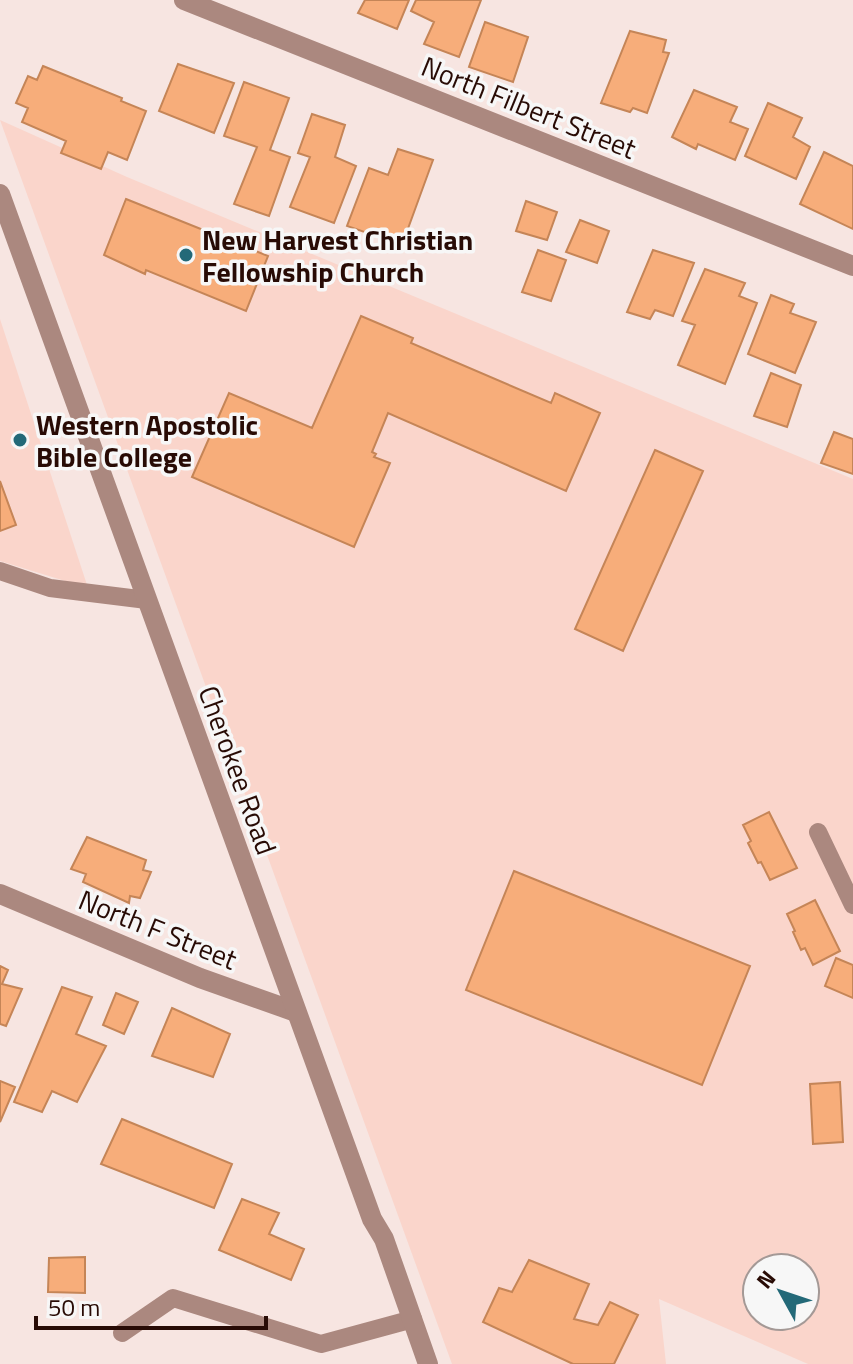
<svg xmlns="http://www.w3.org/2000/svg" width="853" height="1364" viewBox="0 0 853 1364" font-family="'Titillium Web',sans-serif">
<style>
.built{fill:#fad5cb;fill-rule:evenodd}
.building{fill:#f7ad7a;stroke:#c58557;stroke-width:2}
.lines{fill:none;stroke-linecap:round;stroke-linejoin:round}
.service{stroke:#ab887f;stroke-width:18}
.minor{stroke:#ab887f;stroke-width:20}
.tertiary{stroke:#ab887f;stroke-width:20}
.poi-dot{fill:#236978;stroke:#f7f7f7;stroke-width:3}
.labels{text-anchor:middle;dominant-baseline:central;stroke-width:7;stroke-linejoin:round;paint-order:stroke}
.street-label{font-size:28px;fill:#280b05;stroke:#f7f7f7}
.poi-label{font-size:28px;font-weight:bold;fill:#280b05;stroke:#f7f7f7;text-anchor:start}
</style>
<rect width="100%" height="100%" fill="#f7e5e1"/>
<!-- built -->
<path class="built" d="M0 120 127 177 853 479V1364H808L659 1299 666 1364H452ZM757 1268H805V1316H757Z
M0 319 88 588 0 561Z"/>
<!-- building -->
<path class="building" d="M365 0H409L397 29 358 13Z
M416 0H481L459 57 424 44 434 22 411 11Z
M485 22 528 37 513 82 469 67Z
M630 31 666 40 663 52 669 53 647 113 633 108 630 112 601 103Z
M178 64 234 83 214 133 159 111Z
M43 66 122 98 121 101 146 111 127 160 108 152 101 169 61 153 66 141 22 122 28 108 16 103 28 76 37 80Z
M244 82 289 98 270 150 290 157 269 216 234 204 257 147 224 136Z
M694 90 737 107 730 122 748 129 735 160 698 144 696 149 672 137Z
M768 103 802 118 793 137 810 147 796 179 745 156Z
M312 114 345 125 335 157 356 166 334 223 290 207 310 157 298 153Z
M398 149 433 160 402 245 347 226 369 168 388 175Z
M824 152 853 166V229L800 204Z
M126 199 268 256 246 311 146 270 145 274 104 255Z
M526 201 557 212 547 240 516 231Z
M580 220 609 231 597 263 566 252Z
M538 250 566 260 551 301 522 292Z
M653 250 694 263 673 316 655 310 650 319 627 312Z
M705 269 745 283 739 296 757 303 725 384 678 365 695 325 682 321Z
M771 295 794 304 790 313 816 322 795 373 748 354Z
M361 316 413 338 411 343 551 403 555 393 600 413 566 491 388 413 372 452 376 454 374 457 390 463 354 547 192 477 229 393 312 428Z
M771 373 801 385 787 427 754 416Z
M834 432 853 439V474L821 463Z
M655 450 703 471 623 651 575 629Z
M0 481 16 525 0 531Z
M769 812 797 868 770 880 761 862 758 863 748 843 751 841 743 825Z
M87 837 146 860 143 870 151 872 140 898 130 896 129 903 83 882 86 874 71 869Z
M514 871 750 966 702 1085 466 990Z
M815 900 840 951 813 965 805 948 801 950 793 932 795 931 787 914Z
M836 958 853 965V998L825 986Z
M0 966 8 970 2 984 22 989 6 1026 0 1024Z
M62 987 92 997 76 1034 106 1046 77 1102 52 1091 42 1112 14 1102Z
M116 993 138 1002 124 1034 103 1025Z
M172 1008 230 1034 213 1077 152 1056Z
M0 1081 15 1087 0 1122Z
M840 1082 843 1142 813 1144 810 1084Z
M122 1119 232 1164 214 1208 101 1164Z
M242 1199 279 1213 269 1234 304 1249 291 1280 219 1250Z
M85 1257V1293L48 1292 49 1258Z
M529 1260 589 1284 574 1319 598 1325 610 1302 638 1315 614 1364H573L483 1322 499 1288 512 1292Z"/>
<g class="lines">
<!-- service -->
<path class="service" d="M0 571 50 588 147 600
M818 832 853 905
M122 1333 173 1298 321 1344 413 1319"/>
<!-- minor -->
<path class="minor" d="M0 894 200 978 296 1012"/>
<!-- tertiary -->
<path class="tertiary" d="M184 0 853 266
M0 194 372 1219 384 1239 428 1364"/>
</g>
<!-- markers -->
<g class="poi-dot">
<circle cx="186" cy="255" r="8"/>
<circle cx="20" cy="440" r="8"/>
</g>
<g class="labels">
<!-- street labels -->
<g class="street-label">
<text transform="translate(529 107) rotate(22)">North Filbert Street</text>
<text transform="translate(238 770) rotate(70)">Cherokee Road</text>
<text transform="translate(158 929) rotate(22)">North F Street</text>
</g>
<!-- poi labels -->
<g class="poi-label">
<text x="202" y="239">New Harvest Christian<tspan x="202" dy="32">Fellowship Church</tspan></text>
<text x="36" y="424">Western Apostolic<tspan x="36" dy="32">Bible College</tspan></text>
</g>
</g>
<!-- north arrow -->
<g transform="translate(781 1292) rotate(310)"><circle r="38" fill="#f7f7f7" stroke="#a49996" stroke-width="2"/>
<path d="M0-6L14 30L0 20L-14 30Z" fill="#236978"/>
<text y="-12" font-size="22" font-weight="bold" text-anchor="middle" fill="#280b05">N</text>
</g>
<!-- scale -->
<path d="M36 1316v12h230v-12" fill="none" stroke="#280b05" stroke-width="4"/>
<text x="48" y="1316" font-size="24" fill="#280b05" stroke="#f7f7f7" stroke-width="6" paint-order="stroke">50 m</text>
</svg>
